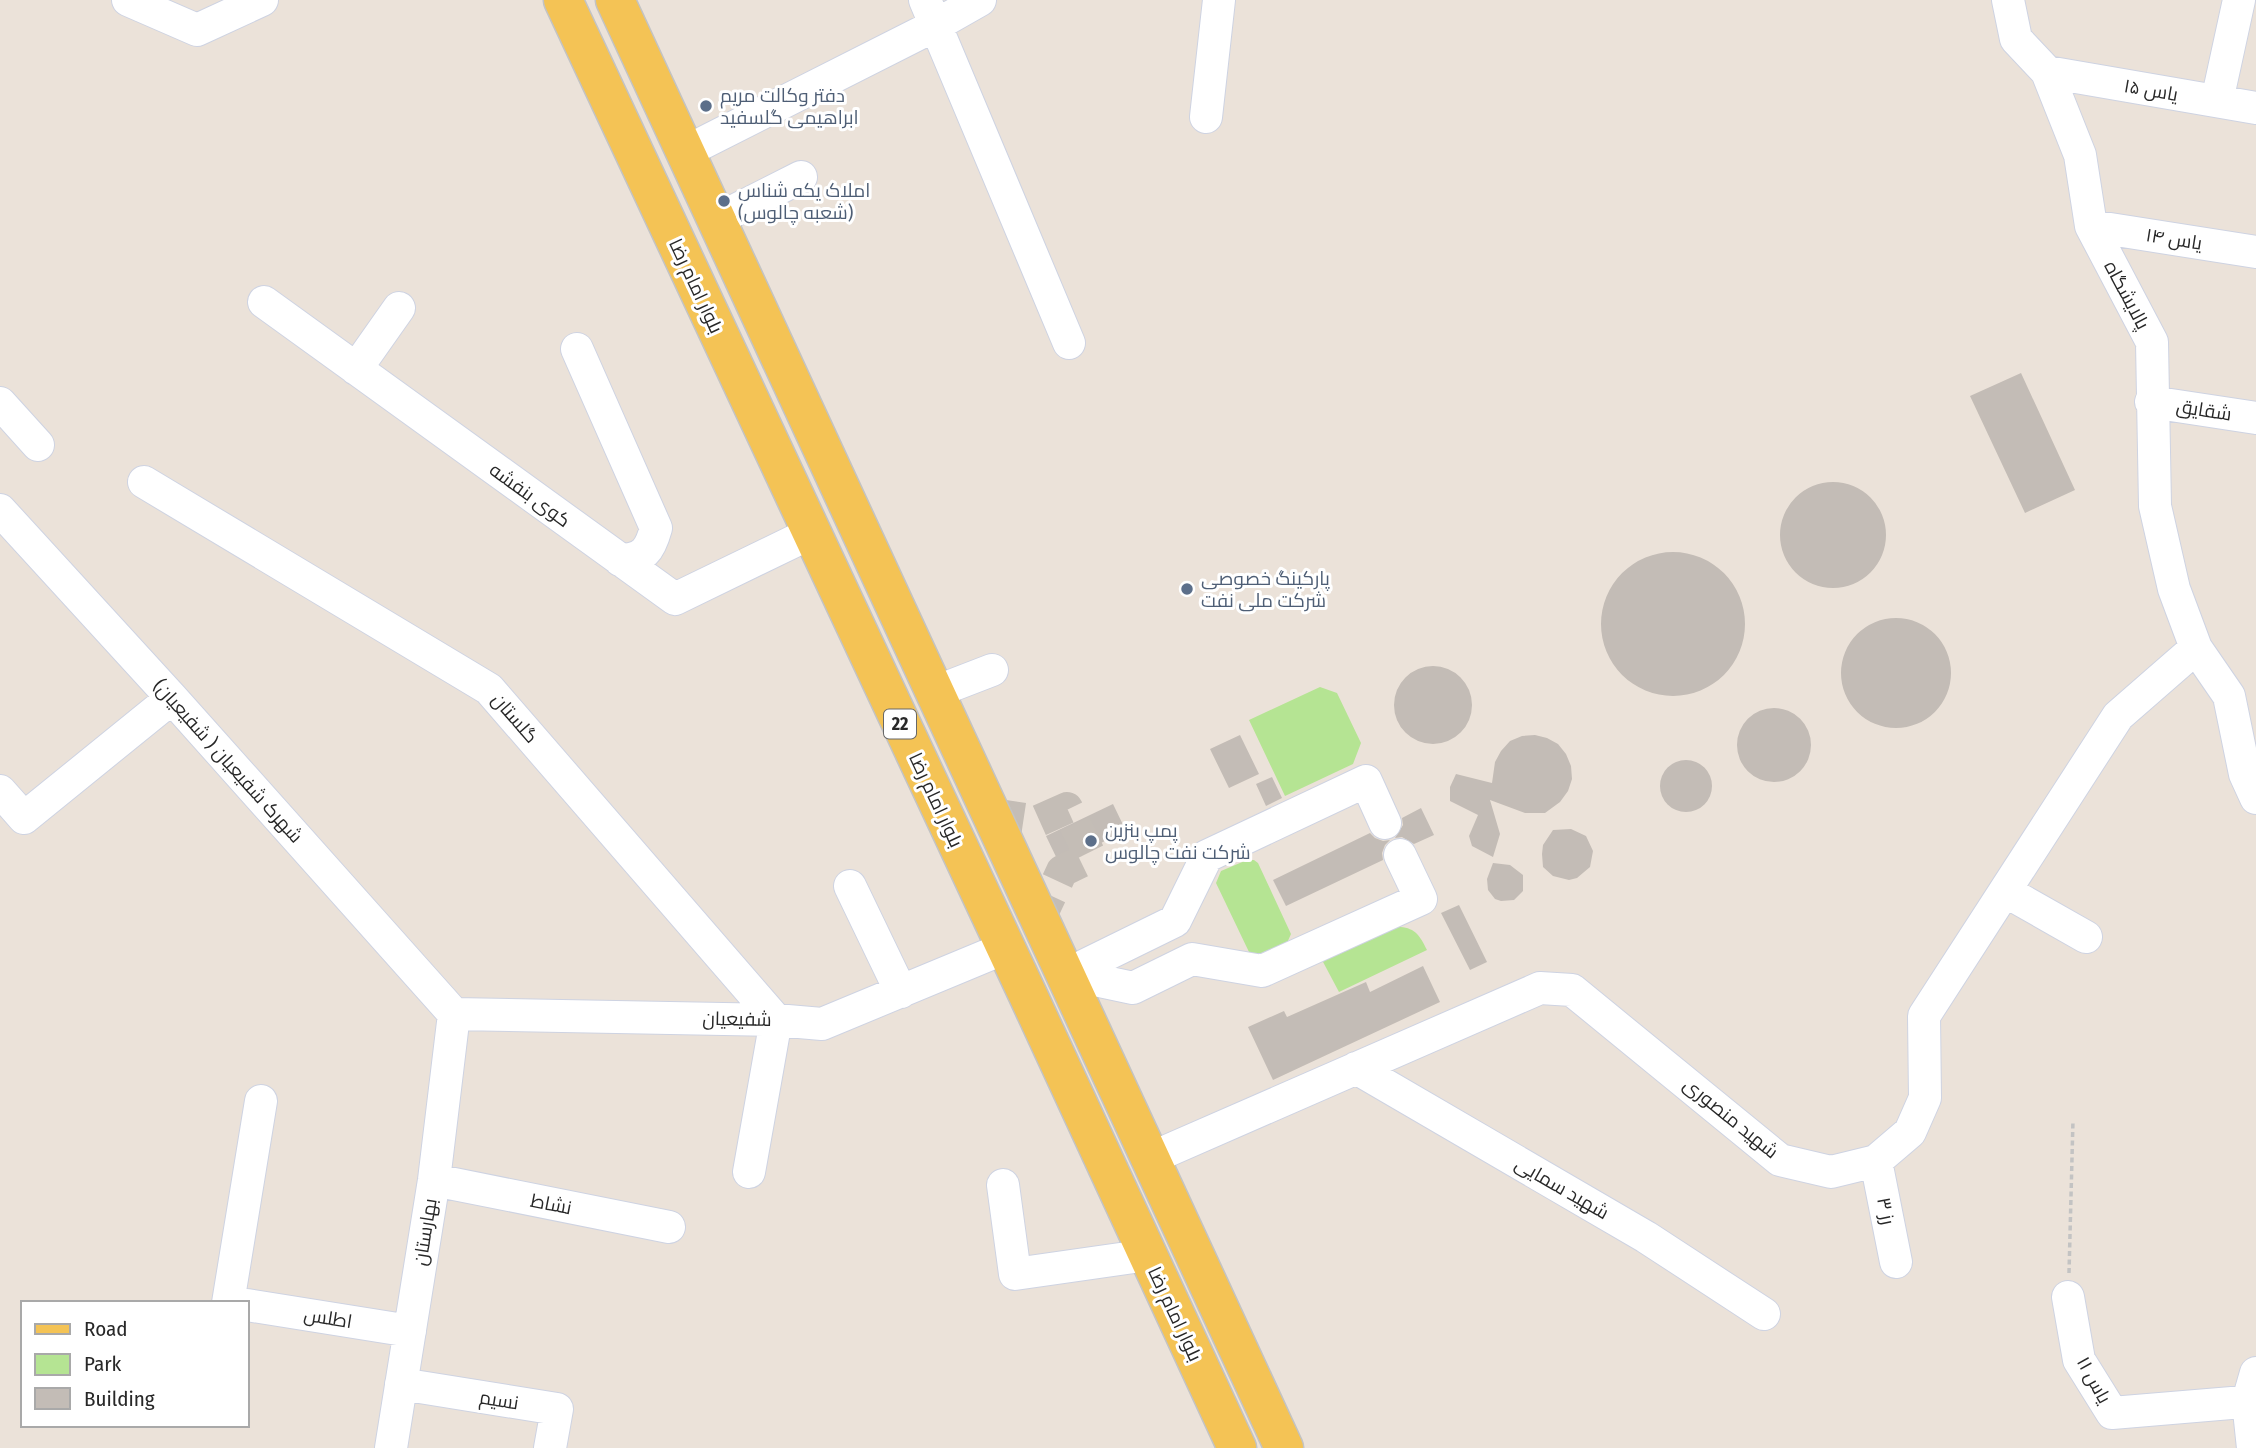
<svg xmlns="http://www.w3.org/2000/svg" width="2256" height="1448" viewBox="0 0 2256 1448" font-family="'Fira Sans Condensed',Cairo,sans-serif">
<style>
.green{fill:#b5e493}
.building{fill:#c3bcb6}
.lines{fill:none;stroke-linecap:round;stroke-linejoin:round}
.minor-tunnel{stroke:#c4bdb6;stroke-width:32;stroke-dasharray:32 16;stroke-linecap:butt}
.minor-casing{stroke:#ced3e2;stroke-width:34}
.major-casing{stroke:#c3c3c3;stroke-width:41}
.path{stroke:#c3c3c3;stroke-width:3.5;stroke-dasharray:5 3.5;stroke-linecap:butt}
.minor{stroke:#fff;stroke-width:32}
.major{stroke:#f4c355;stroke-width:38}
.service-dot{fill:#5c6f8a;stroke:#fff;stroke-width:2.5}
.labels{text-anchor:middle;dominant-baseline:central;stroke-width:6;stroke-linejoin:round;paint-order:stroke}
.shield{fill:#fff;stroke:#686868;stroke-width:2}
.shield-label{font-size:18px;font-weight:bold;fill:#282828}
.street-label{font-size:19px;fill:#282828;stroke:#fff}
.service-label{font-size:19px;fill:#4e5e75;stroke:#fff;text-anchor:start}
</style>
<rect width="100%" height="100%" fill="#ebe2d9"/>
<!-- green -->
<path class="green" d="M1320 687 1337 693 1361 743 1353 764 1285 796 1249 720Z
M1247 860H1254L1258 863 1291 934 1287 943C1276 948 1261 959 1249 952L1216 883 1221 871Z
M1394 927C1413 926 1419 933 1427 950L1339 992 1322 960Z"/>
<!-- building -->
<path class="building" d="M2021 373 2075 490 2025 513 1970 396Z
M1780 535a53 53 0 1 1 106 0a53 53 0 1 1-106 0Z
M1601 624a72 72 0 1 1 144 0a72 72 0 1 1-144 0Z
M1841 673a55 55 0 1 1 110 0a55 55 0 1 1-110 0Z
M1394 705a39 39 0 1 1 78 0a39 39 0 1 1-78 0Z
M1737 745a37 37 0 1 1 74 0a37 37 0 1 1-74 0Z
M1240 735 1259 774 1229 788 1210 749Z
M1535 735 1547 738 1558 744 1566 754 1571 766 1572 779 1568 791 1560 802 1545 813H1525L1490 800 1500 834 1493 857 1472 846 1469 836 1478 815 1450 801V787L1456 774 1492 783 1495 762 1501 751 1510 741 1522 736Z
M1660 786a26 26 0 1 1 52 0a26 26 0 1 1-52 0Z
M1272 777 1282 798 1266 806 1256 784Z
M1113 804 1126 831 1059 863 1046 836Z
M1421 808 1434 835 1414 844 1402 837 1395 838 1403 825 1402 818Z
M1571 829 1586 836 1593 851 1590 867 1577 878 1569 880 1553 876 1543 867 1542 854 1543 845 1553 830Z
M1370 833 1375 838 1383 841 1390 840 1385 845 1382 853 1383 860 1286 906 1273 880Z
M1493 863 1510 865 1523 875V891L1514 900 1501 901 1495 899 1488 890 1487 879Z
M1459 905 1487 962 1470 970 1441 913Z
M1423 966 1440 1002 1273 1080 1248 1027 1284 1011 1287 1017 1366 982 1370 992Z"/>
<g class="lines">
<!-- minor-tunnel -->
<path class="minor-tunnel" d="M992 814 1038 821 1067 808 1088 851 1091 857 1062 871 1041 916"/>
<!-- minor casing -->
<g class="minor-casing">
<path id="minor" d="M128 0 197 30 262 0
M925 0 1069 343
M2008 0 2016 39 2047 72 2080 155 2091 226 2152 342 2155 506 2174 589 2196 648 2229 696 2245 774 2256 798
M2047 72 2256 108
M2217 101 2239 0
M1206 117 1219 0
M685 152 936 25 980 0
M716 220 801 177
M2091 226 2256 252
M264 302 675 599 811 533
M577 349 656 528C650 550 644 559 620 560
M356 369 399 308
M2151 402 2256 418
M0 403 38 445
M144 482 489 689 776 1020 749 1172
M0 510 172 698 454 1014
M935 692 992 670
M0 791 24 818 172 698
M1385 823 1366 781 1207 856 1175 921 1067 974 1133 988 1192 959 1262 971 1421 899 1400 855
M850 886 901 992
M2005 891 2086 937
M454 1014 776 1020 822 1024 1005 948
M1356 1068 1646 1237 1764 1314
M1151 1158 1540 988 1572 990 1780 1160 1831 1172 1876 1161 1910 1132 1925 1098 1924 1016 2118 716 2196 648
M1876 1161 1896 1262
M434 1180 669 1227
M1003 1185 1015 1274 1148 1255
M2068 1297 2079 1360 2112 1413 2256 1401
M228 1303 261 1101
M247 1305 410 1331
M401 1384 557 1409 550 1448
M391 1448 434 1180 454 1014
M2253 1448 2248 1401 2256 1373"/>
</g>
<!-- major casing -->
<g class="major-casing">
<path id="major" d="M563 0 1027 993 1237 1448
M615 0 1284 1448"/>
</g>
<!-- path -->
<path class="path" d="M2069 1273 2073 1120"/>
<!-- minor -->
<use href="#minor" class="minor"/>
<!-- major -->
<use href="#major" class="major"/>
</g>
<!-- markers -->
<g class="service-dot">
<circle cx="706" cy="106" r="7"/>
<circle cx="724" cy="201" r="7"/>
<circle cx="1187" cy="589" r="7"/>
<circle cx="1091" cy="841" r="7"/>
</g>
<g class="labels">
<!-- shield labels -->
<rect class="shield" x="884" y="709.5" width="32" height="29" rx="5"/>
<g class="shield-label">
<text x="900" y="724">22</text>
</g>
<!-- street labels -->
<g class="street-label">
<text transform="translate(2151 90) rotate(10)">یاس ۱۵</text>
<text transform="translate(2174 239) rotate(9)">یاس ۱۴</text>
<text transform="translate(696 286) rotate(65)">بلوار امام رضا</text>
<text transform="translate(2127 295) rotate(62)">پالایشگاه</text>
<text transform="translate(2204 410) rotate(9)">شقایق</text>
<text transform="translate(530 495) rotate(36)">کوی بنفشه</text>
<text transform="translate(515 718) rotate(49)">گلستان</text>
<text transform="translate(228 761) rotate(48)">شهرک شفیعیان ( شفیعیان)</text>
<text transform="translate(936 800) rotate(65)">بلوار امام رضا</text>
<text transform="translate(737 1019) rotate(1)">شفیعیان</text>
<text transform="translate(1731 1118) rotate(39)">شهید منصوری</text>
<text transform="translate(1562 1188) rotate(30)">شهید سمایی</text>
<text transform="translate(551 1204) rotate(11)">نشاط</text>
<text transform="translate(1886 1211) rotate(79)">رز ۳</text>
<text transform="translate(425 1232) rotate(-81)">بهارستان</text>
<text transform="translate(1175 1314) rotate(65)">بلوار امام رضا</text>
<text transform="translate(328 1318) rotate(9)">اطلس</text>
<text transform="translate(2094 1380) rotate(61)">یاس ۱۱</text>
<text transform="translate(499 1400) rotate(9)">نسیم</text>
</g>
<!-- service labels -->
<g class="service-label">
<text x="720" y="95">دفتر وکالت مریم<tspan x="720" dy="22">ابراهیمی گلسفید</tspan></text>
<text x="738" y="190">املاک یکه شناس<tspan x="738" dy="22">(شعبه چالوس)</tspan></text>
<text x="1201" y="578">پارکینگ خصوصی<tspan x="1201" dy="22">شرکت ملی نفت</tspan></text>
<text x="1105" y="830">پمپ بنزین<tspan x="1105" dy="22">شرکت نفت چالوس</tspan></text>
</g>
</g>
<!-- legend -->
<rect x="21" y="1301" width="228" height="126" fill="#ffffff" stroke="#a9a9a9" stroke-width="2"/>
<rect x="35" y="1324" width="35" height="10" fill="#f4c355" stroke="#a9a9a9" stroke-width="2"/>
<text x="84" y="1336" font-size="21" fill="#282828">Road</text>
<rect x="35" y="1354" width="35" height="21" fill="#b5e493" stroke="#a9a9a9" stroke-width="2"/>
<text x="84" y="1371" font-size="21" fill="#282828">Park</text>
<rect x="35" y="1388" width="35" height="21" fill="#c3bcb6" stroke="#a9a9a9" stroke-width="2"/>
<text x="84" y="1406" font-size="21" fill="#282828">Building</text>
</svg>
